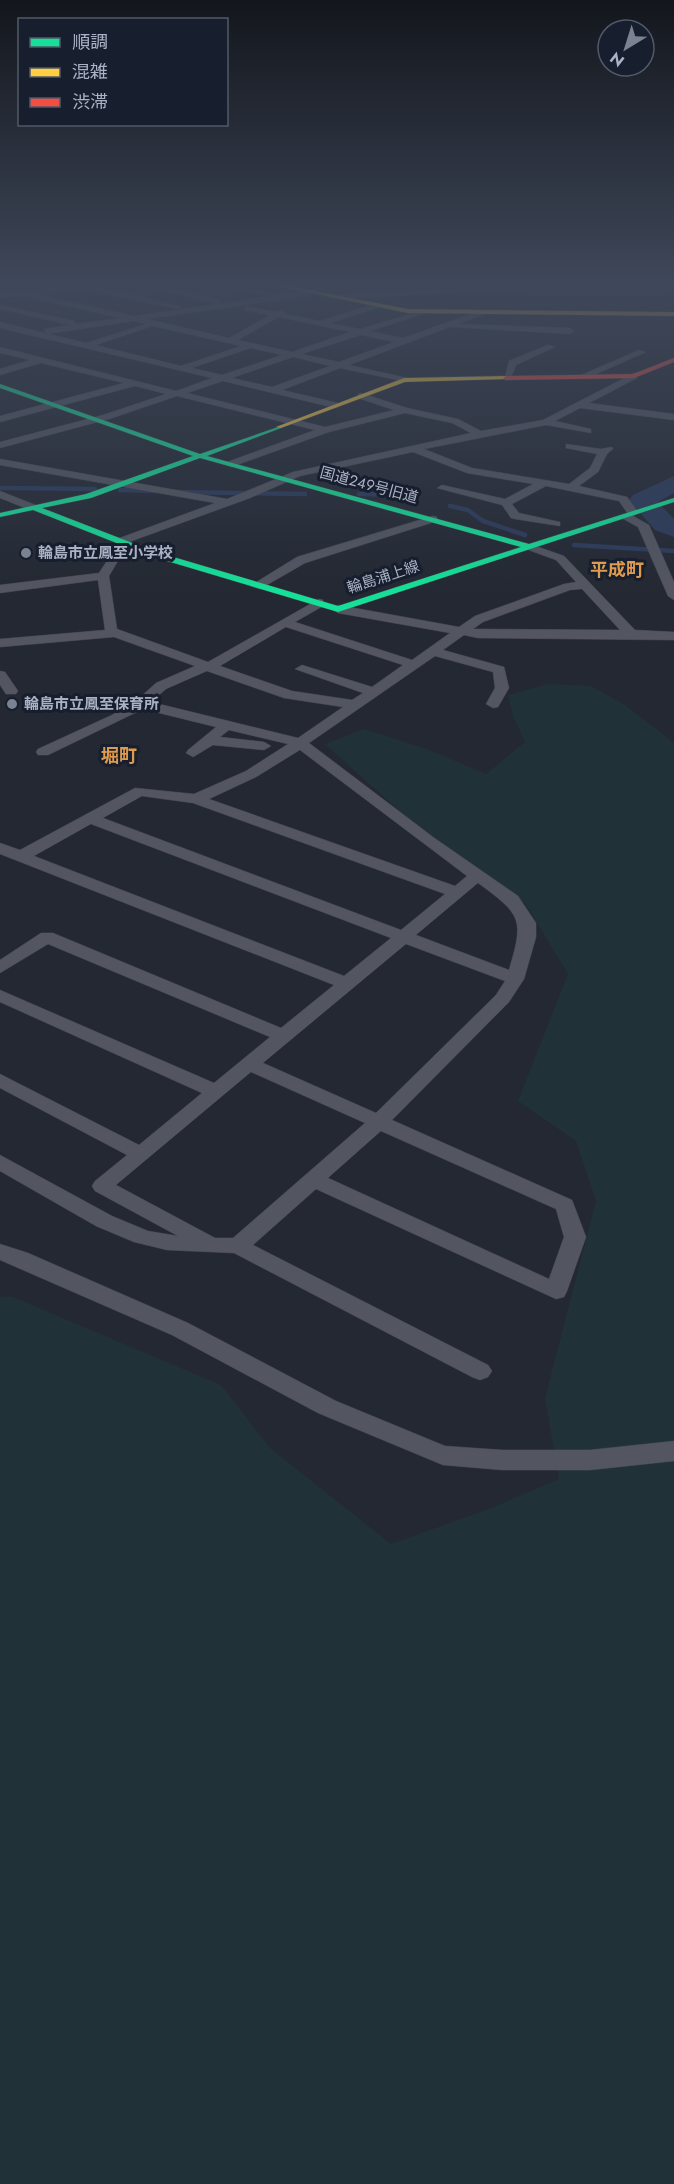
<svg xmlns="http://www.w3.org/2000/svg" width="674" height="2184" viewBox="0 0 674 2184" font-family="Jost,'Noto Sans JP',sans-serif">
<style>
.green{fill:#203238}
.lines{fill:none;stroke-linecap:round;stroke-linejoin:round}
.stream{stroke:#2c3b5b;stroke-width:4.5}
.river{fill:#2c3b5b;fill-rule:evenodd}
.street-casing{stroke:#40434c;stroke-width:1}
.fast-casing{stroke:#40434c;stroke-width:1}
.slow-casing{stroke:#40434c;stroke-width:1}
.jam-casing{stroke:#40434c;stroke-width:1}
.street{fill:#535661;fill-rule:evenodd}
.fast{fill:#16e098;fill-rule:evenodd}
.slow{fill:#ffcf43;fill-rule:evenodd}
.jam{fill:#f24e42;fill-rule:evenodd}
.poi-dot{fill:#7b8292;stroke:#171e2d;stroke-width:2}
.labels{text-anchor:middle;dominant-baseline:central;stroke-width:6;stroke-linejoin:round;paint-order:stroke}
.far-street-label{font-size:15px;fill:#abb2c6;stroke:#171e2d}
.far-poi-label{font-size:15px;font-weight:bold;fill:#abb2c6;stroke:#171e2d;text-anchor:start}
.far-quarter-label{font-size:18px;font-weight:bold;fill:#de9b4e;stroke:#171e2d}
</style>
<rect width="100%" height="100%" fill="#232832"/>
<!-- green -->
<path class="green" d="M548 684 591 686 625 705 674 743V2184H0V1297H13L221 1385 270 1448 391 1544 489 1509 559 1479 545 1398 596 1201 576 1141 518 1101 568 974 525 903 404 815 325 744 364 729 427 749 486 774 525 742 513 716 508 695Z"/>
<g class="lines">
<!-- stream -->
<path class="stream" d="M0 488 95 489
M120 490 157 491
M178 492 305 494
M359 494 396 495
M450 506 468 510 483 521 525 535
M574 545 674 551"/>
<!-- river -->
<path class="river" d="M674 476V493L658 502 674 519V537L655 530 629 500 633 495Z"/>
<!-- street casing -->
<g class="street-casing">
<path id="street" d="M70 286H97L182 307 178 309 83 289 37 294 134 316 218 304 143 286H158L221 300 219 304 329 286 315 294 294 298 147 319 229 338 270 315 244 310 247 306 277 312 283 310 286 314 320 321 377 303 380 307 330 323 360 329 423 310V314L370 331 403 338 482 310 485 314 458 324 570 328 574 331 570 334 450 327 349 365 407 378V382L340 368 282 390 338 403V407L335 408 223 381 187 393 325 427 394 410 358 398V394L361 393 407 408 458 419 481 431 543 420 634 373 637 374V378L589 403 674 414V420L580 408 555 421 591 429V433L546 425 424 449 472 468 569 484 590 468 597 454 566 448V444L601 449 612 447 613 449 607 454 598 472 579 486 627 497 639 513 633 516 649 525 674 582V600L668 596 638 527 618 516 628 514 619 501 546 486 512 504 519 513 560 522V526L515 519 511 518 502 505 437 488 442 485 505 499 533 484 467 473 413 452 300 476 250 498 129 542 109 576 117 629 208 662 319 599 323 600V606L295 622 412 660 450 633 338 613 332 609 338 605 459 627 475 616 564 584 576 582 556 560 526 549V545L530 544 564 556 635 630 674 632V640L478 638 464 635 443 650 504 667 509 688 498 707 493 708 486 704 495 688 493 672 435 656 309 743 433 837 518 896 536 923V937L524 979 509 1002 392 1120 572 1200 586 1237 567 1291 564 1297 556 1299 316 1189 253 1245 488 1365 492 1371 488 1377 480 1380 472 1377 234 1253 167 1250 134 1242 96 1226 0 1171V1155L112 1216 148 1231 178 1236 95 1191 92 1186 95 1181 127 1155 0 1088V1074L139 1145 202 1093 0 1002V990L214 1083 270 1037 48 944 0 973V960L41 933H53L281 1028 334 985 0 854V843L20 850 135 788 194 794 246 771 288 744 229 730 220 737 264 742 271 746 264 750 213 745 193 757 186 753 188 750 216 727 143 709 48 755H38L36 752 38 749 112 715 136 701 156 683 195 666 114 637 0 647V639L105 630 98 580 0 593V585L99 573 118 544 117 539 215 503 0 465V459L227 499 293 472 471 433 452 423 405 413 329 432 231 467 226 464 227 462 315 430 177 396 109 419 0 448V442L103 415 166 394 135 386 0 422V416L124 383 41 363 0 375V369L30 360 0 353V347L176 391 212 378 0 328V322L86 343 146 324 134 321 47 334 44 329 70 325 0 309V305L75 321V324L120 318 23 296 0 298V294ZM279 317 350 332 292 352 238 340ZM153 326 241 346 181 366 96 345ZM361 335 394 342 339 362 302 354ZM251 348 282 355 222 375 192 368ZM293 357 330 366 272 387 232 378ZM582 589 620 630 473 629 483 622 570 590ZM286 627 403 665 372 687 302 665 295 669 363 693 352 700 292 691 220 666ZM207 671 284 698 343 707 298 738 151 702 166 689ZM300 750 467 876 455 886 209 799 256 777ZM142 796 193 803 445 894 401 930 103 818ZM91 824 391 938 344 976 34 856ZM478 883C522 915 524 919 509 970L416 935ZM406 944 505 981 496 995 376 1113 263 1063ZM251 1072 365 1123 233 1238H215L116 1185ZM381 1131 556 1209 564 1237 549 1279 328 1178Z
M225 286H241L271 294 267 296Z
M510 286H564L335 299 331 297 335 295Z
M664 286H674V289L665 288Z
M548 345 555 347 516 365 510 380H504L509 361Z
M639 350 646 352 585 379 577 377Z
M0 491 38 506 40 508 30 510 0 498Z
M433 516 437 517V521L305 563 260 589 250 586 297 557Z
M0 671 5 672 18 691 16 694H6L0 685Z
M0 1244 28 1253 188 1323 336 1401 445 1446 502 1450H590L674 1441V1461L590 1470H502L443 1465 318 1413 172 1335 0 1260Z"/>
</g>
<!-- fast casing -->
<g class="fast-casing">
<path id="fast" d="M0 384 200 454 281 426V428L207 456 529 544 674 498V502L338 612 147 555 33 510 0 517V513L86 494 193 456 0 388ZM200 458 521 547 338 606 153 551 42 508 91 498Z"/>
</g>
<!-- slow casing -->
<g class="slow-casing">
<path id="slow" d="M277 286H289L408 309 674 312V316L408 313Z
M506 376 508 379 405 382 281 428 276 427 404 378Z"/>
</g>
<!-- jam casing -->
<g class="jam-casing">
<path id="jam" d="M674 358V362L634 378 506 380 503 378 506 376 633 374Z"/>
</g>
<!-- street -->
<use href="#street" class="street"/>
<!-- fast -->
<use href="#fast" class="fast"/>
<!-- slow -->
<use href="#slow" class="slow"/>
<!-- jam -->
<use href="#jam" class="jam"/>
</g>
<!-- sky -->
<linearGradient id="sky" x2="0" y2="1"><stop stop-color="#13161c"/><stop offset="0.48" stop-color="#3f485a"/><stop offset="1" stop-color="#3f485a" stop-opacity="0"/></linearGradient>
<rect width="674" height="592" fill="url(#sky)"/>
<!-- markers -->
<g class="poi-dot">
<circle cx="26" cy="553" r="6"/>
<circle cx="12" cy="704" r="6"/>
</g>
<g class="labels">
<!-- far-street labels -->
<g class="far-street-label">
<text transform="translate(369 485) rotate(15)">国道249号旧道</text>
<text transform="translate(383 577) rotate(-18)">輪島浦上線</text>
</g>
<!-- far-poi labels -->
<g class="far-poi-label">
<text x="38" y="553">輪島市立鳳至小学校</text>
<text x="24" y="704">輪島市立鳳至保育所</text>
</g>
<!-- far-quarter labels -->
<g class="far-quarter-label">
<text x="617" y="570">平成町</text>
<text x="119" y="756">堀町</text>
</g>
</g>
<!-- legend -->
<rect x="18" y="18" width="210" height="108" fill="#171e2d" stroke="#52596a" stroke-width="1.5"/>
<rect x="30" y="38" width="30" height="9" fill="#16e098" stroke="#52596a" stroke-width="1.5"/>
<text x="72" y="48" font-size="18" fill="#abb2c6">順調</text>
<rect x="30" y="68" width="30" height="9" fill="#ffcf43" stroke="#52596a" stroke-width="1.5"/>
<text x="72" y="78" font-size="18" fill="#abb2c6">混雑</text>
<rect x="30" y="98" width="30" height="9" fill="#f24e42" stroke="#52596a" stroke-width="1.5"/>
<text x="72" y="108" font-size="18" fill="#abb2c6">渋滞</text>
<!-- north arrow -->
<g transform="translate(626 48) rotate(218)"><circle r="28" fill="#171e2d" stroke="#52596a" stroke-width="1.5"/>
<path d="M0-4.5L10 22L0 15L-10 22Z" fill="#7b8292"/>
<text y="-9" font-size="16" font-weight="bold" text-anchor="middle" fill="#abb2c6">N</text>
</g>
</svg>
